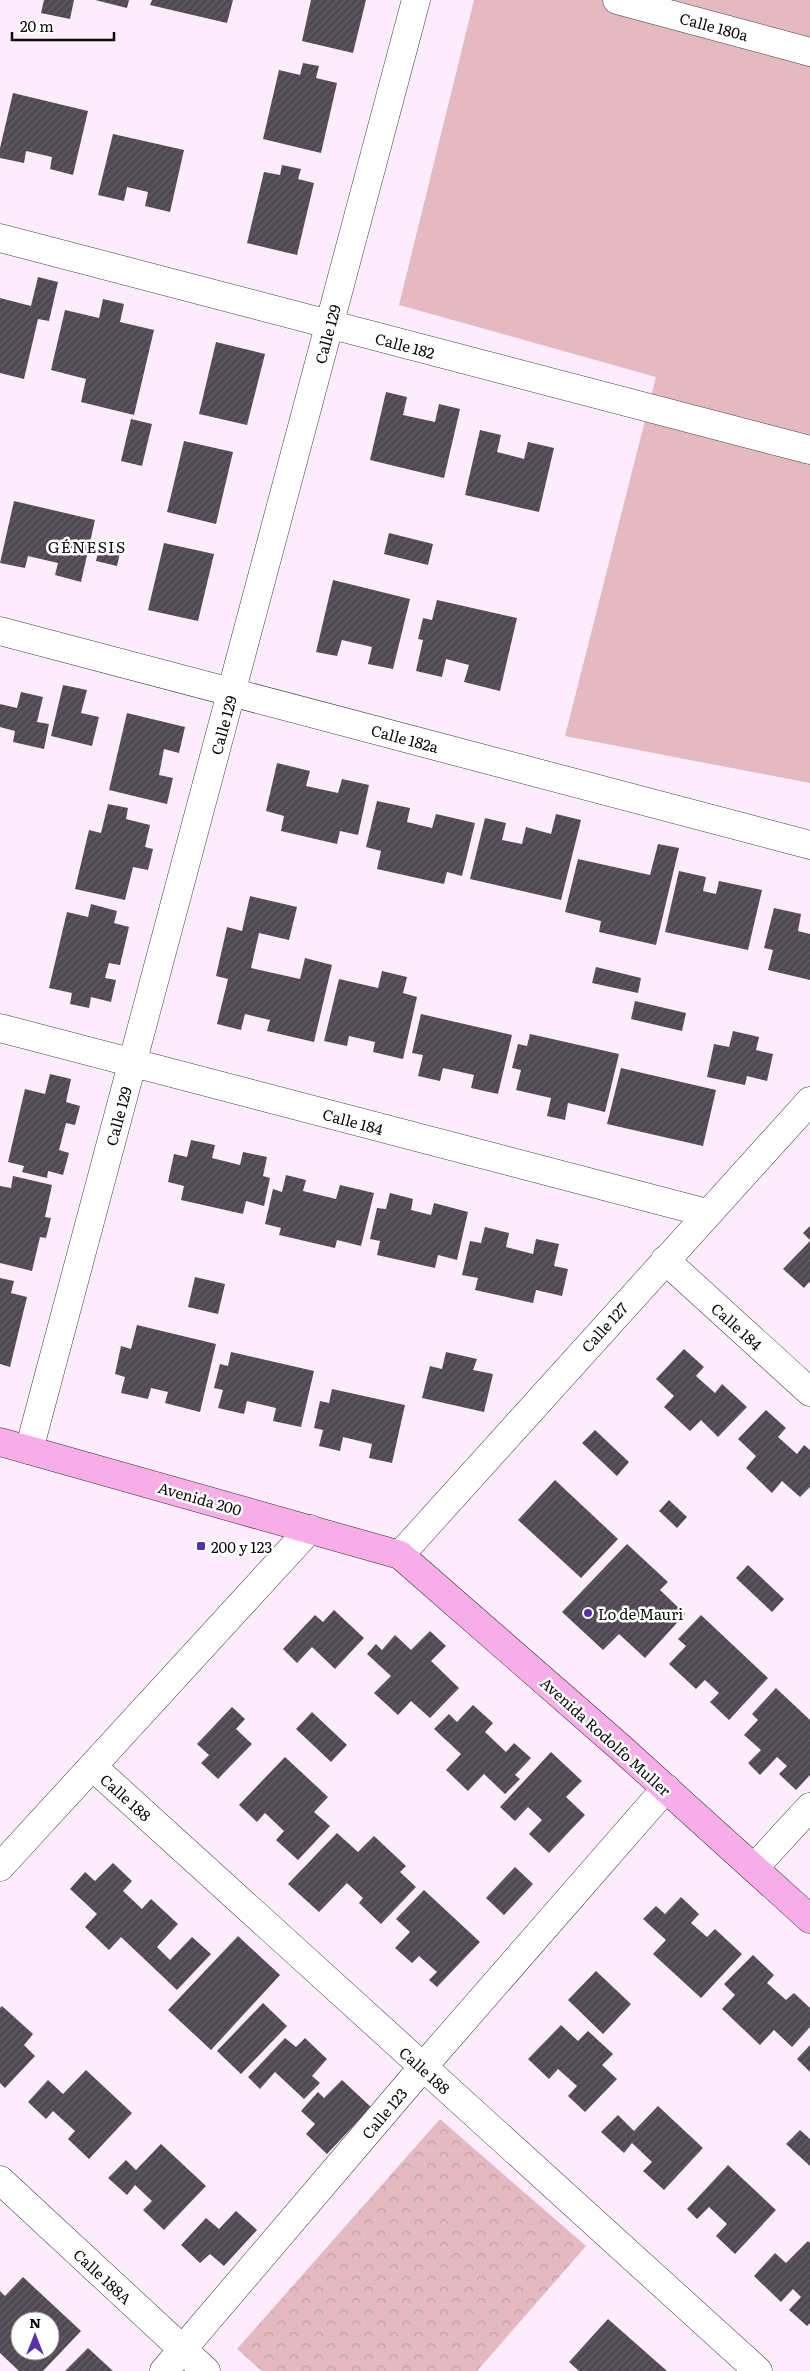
<svg xmlns="http://www.w3.org/2000/svg" width="810" height="2371" viewBox="0 0 810 2371" font-family="Literata,serif">
<style>
.grass{fill:#e4b9c1}
.park{fill:url(#park-crowns)}
.building{fill:url(#building-hatch);fill-rule:evenodd}
.lines{fill:none;stroke-linecap:round;stroke-linejoin:round}
.minor-casing{stroke:#3e3e3e;stroke-width:29}
.secondary-casing{stroke:#2d2d2d;stroke-width:29}
.minor{stroke:#fff;stroke-width:28}
.secondary{stroke:#f7ade7;stroke-width:28}
.poi-dot{fill:#5431ad;stroke:#fff;stroke-width:2}
.labels{text-anchor:middle;dominant-baseline:central;stroke-width:5;stroke-linejoin:round;paint-order:stroke}
.street-label{font-size:15px;fill:#0b0b0b;stroke:#fff}
.poi-label{font-size:15px;fill:#0b0b0b;stroke:#fff;text-anchor:start}
.neighbourhood-label{font-size:16px;letter-spacing:1px;fill:#0b0b0b;stroke:#fff}
</style>
<defs>
<pattern id="park-crowns" width="20" height="18" patternUnits="userSpaceOnUse" patternTransform="scale(1.25)"><rect width="20" height="18" fill="#e4b9c1"/><path d="M2 6a3 3 0 1 1 6 0M12 15a3 3 0 1 1 6 0" fill="none" stroke="#c29ea4"/></pattern>
<pattern id="building-hatch" width="6" height="6" patternUnits="userSpaceOnUse" patternTransform="scale(1.25)"><rect width="6" height="6" fill="#504953"/><path d="M-1 1l2-2M0 6l6-6M5 7l2-2" fill="none" stroke="#645f67"/></pattern>
</defs>
<rect width="100%" height="100%" fill="#fdecfb"/>
<!-- grass -->
<path class="grass" d="M474 0H810V783L565 736 656 377 399 305Z"/>
<!-- park -->
<path class="park" d="M440 2119 586 2246 477 2371H262L237 2349Z"/>
<!-- building -->
<path class="building" d="M44 0H74L70 19 41 13Z
M95 0H129L127 8Z
M152 0H233L227 23 150 5Z
M311 0H366L353 53 302 41Z
M303 63 319 66 316 78 337 83 321 153 263 139 279 70 300 75Z
M13 93 88 111 73 175 50 169 52 157 26 151 24 163 0 158V148Z
M113 134 184 150 170 212 145 206 148 192 127 187 124 201 98 195Z
M282 165 301 169 298 179 314 183 297 255 247 243 264 172 280 175Z
M38 277 58 282 49 321 38 319 24 379 0 373V298L31 306Z
M103 299 124 304 120 322 154 330 134 415 81 402 86 379 51 370 65 310 99 318Z
M216 342 265 354 247 425 199 414Z
M386 392 407 397 403 415 435 422 439 404 460 409 444 478 370 460Z
M131 419 152 424 142 466 121 461Z
M480 430 501 435 497 452 524 459 528 442 554 448 539 512 465 495Z
M184 441 233 452 216 524 167 512Z
M14 501 95 520 81 582 55 575 58 563 28 556 25 568 0 563Z
M389 533 433 544 428 565 384 554Z
M101 540 122 544 117 566 96 561Z
M164 543 214 554 198 621 148 610Z
M333 580 410 599 393 669 368 664 372 647 342 640 337 656 316 652Z
M437 600 517 618 500 691 464 682 469 665 446 659 442 677 416 671 423 640 418 639 423 618 432 620Z
M63 685 87 690 81 713 99 717 92 746 51 736Z
M21 692 43 697 37 722 49 724 44 749 13 742 15 731 0 727V704L17 708Z
M127 713 185 727 179 753 164 749 159 775 173 778 167 804 109 790Z
M277 763 310 771 306 786 338 793 342 779 369 785 358 835 340 831 337 844 281 831 284 816 266 811Z
M377 801 410 808 407 822 432 828 436 814 475 823 462 876 447 872 444 884 377 869 381 851 366 847Z
M108 804 128 808 126 819 150 825 145 847 153 849 148 870 133 867 125 900 75 889 89 830 101 833Z
M556 814 581 820 561 900 470 879 485 818 506 823 502 840 522 844 526 827 551 834Z
M658 844 679 848 656 945 599 932 601 921 565 912 578 859 650 875Z
M679 871 706 877 703 891 716 894 719 881 762 890 748 950 665 932Z
M250 896 297 907 289 940 259 933 251 968 300 979 305 958 332 965 314 1042 267 1031 270 1020 245 1014 241 1030 217 1024 228 979 216 976 227 927 242 931Z
M91 904 117 911 114 923 129 927 120 965 109 963 105 978 116 980 111 1002 91 997 89 1008 70 1004 72 993 49 988 67 912 88 917Z
M774 908 801 914 798 931 810 934V980L768 970 773 950 764 948Z
M596 967 641 978 638 993 592 983Z
M382 971 407 977 403 993 417 997 403 1059 373 1052 375 1042 349 1036 347 1046 324 1041 339 979 378 988Z
M635 1001 686 1013 682 1031 631 1019Z
M421 1014 512 1035 498 1094 471 1088 474 1075 443 1068 440 1081 418 1076 423 1055 412 1053Z
M733 1031 759 1037 756 1050 773 1054 767 1081 747 1076 745 1085 707 1077 714 1044 729 1047Z
M530 1034 619 1054 605 1112 568 1103 565 1120 547 1116 551 1098 516 1090 521 1070 512 1068 518 1044 527 1046Z
M621 1068 716 1090 703 1146 607 1124Z
M50 1074 71 1079 66 1102 80 1106 75 1125 66 1123 59 1150 69 1153 63 1175 48 1171 47 1178 22 1172 24 1166 8 1162 25 1089 45 1094Z
M191 1140 215 1145 212 1158 240 1165 243 1152 267 1157 263 1176 270 1178 264 1206 246 1201 243 1214 181 1200 184 1186 168 1182 174 1154 187 1157Z
M286 1175 306 1180 303 1191 336 1199 340 1185 374 1193 361 1246 337 1240 335 1248 279 1235 281 1228 265 1224 273 1189 282 1192Z
M13 1176 52 1185 45 1217 51 1218 46 1238 40 1237 32 1271 0 1263V1186L11 1188Z
M390 1193 413 1199 411 1210 431 1215 434 1203 468 1212 457 1260 438 1255 435 1268 377 1255 380 1241 370 1239 377 1208 386 1209Z
M810 1226V1240L803 1233Z
M485 1227 509 1233 506 1247 533 1254 536 1239 559 1244 554 1266 568 1269 562 1296 536 1290 533 1303 475 1290 478 1278 462 1275 470 1241 481 1243Z
M810 1241V1284L809 1282 804 1288 783 1269Z
M195 1277 225 1284 218 1314 188 1307Z
M0 1278 14 1281 11 1293 27 1297 10 1367 0 1364Z
M137 1325 216 1344 200 1412 165 1403 168 1392 151 1388 148 1399 121 1393 125 1377 115 1374 121 1346 131 1349Z
M684 1349 704 1367 696 1376 715 1393 722 1384 747 1407 718 1437 701 1420 690 1431 664 1407 674 1396 656 1379Z
M231 1352 314 1371 301 1427 273 1421 276 1408 247 1401 244 1414 218 1408 223 1390 214 1388 220 1364 228 1366Z
M446 1352 477 1359 473 1370 493 1374 484 1412 422 1398 430 1366 442 1369Z
M332 1389 405 1405 392 1463 369 1458 372 1444 343 1437 340 1451 319 1446 323 1430 314 1428 320 1401 329 1403Z
M766 1410 786 1428 778 1437 797 1454 804 1445 810 1450V1487L800 1497 782 1481 772 1493 746 1468 756 1456 738 1439Z
M595 1430 629 1462 617 1476 582 1443Z
M555 1480 618 1539 581 1578 518 1520Z
M669 1500 687 1517 677 1528 659 1511Z
M627 1544 668 1582 660 1590 685 1614 645 1658 619 1634 603 1650 562 1612Z
M748 1565 784 1599 772 1612 736 1578Z
M334 1610 364 1638 335 1669 312 1647 297 1663 283 1649 315 1615 323 1622Z
M701 1615 768 1678 729 1720 710 1702 719 1693 705 1680 696 1689 669 1664 686 1646 678 1639Z
M430 1631 446 1646 431 1661 459 1688 430 1718 411 1701 398 1715 374 1693 391 1676 367 1654 376 1644 382 1650 395 1635 411 1650Z
M776 1688 810 1720V1775L796 1790 779 1774 787 1766 777 1757 760 1775 748 1763 761 1750 744 1735 758 1720 752 1714Z
M473 1705 493 1723 485 1732 506 1752 514 1743 531 1758 515 1775 520 1779 505 1794 484 1774 468 1791 446 1770 461 1754 434 1729 449 1714 457 1722Z
M232 1707 245 1719 236 1729 252 1744 218 1779 201 1763 209 1755 197 1744Z
M312 1712 347 1745 331 1762 296 1729Z
M551 1752 582 1781 566 1797 585 1815 549 1853 529 1834 542 1820 528 1807 515 1821 500 1807Z
M285 1757 328 1797 314 1812 330 1826 298 1860 276 1840 284 1831 265 1813 257 1822 239 1805Z
M337 1833 358 1852 374 1836 406 1866 400 1872 416 1887 381 1924 359 1903 363 1898 347 1883 319 1912 288 1884Z
M113 1863 132 1881 123 1891 142 1909 151 1899 178 1924 157 1947 170 1960 192 1937 211 1954 177 1990 121 1937 109 1950 85 1927 97 1914 70 1889 85 1872 95 1881Z
M515 1867 533 1884 504 1915 486 1898Z
M424 1890 480 1942 437 1987 429 1980 437 1972 419 1956 412 1963 395 1948 410 1932 396 1919Z
M681 1897 699 1914 691 1923 707 1937 715 1929 742 1954 701 1998 653 1954 666 1940 643 1919 656 1906 665 1914Z
M238 1936 280 1975 211 2050 168 2010Z
M753 1955 774 1975 767 1983 786 2000 794 1993 810 2008V2027L792 2047 774 2030 760 2045 722 2009 735 1995 724 1984Z
M596 1971 631 2004 603 2034 568 2000Z
M263 2003 287 2026 241 2074 217 2051Z
M2 2006 33 2034 24 2045 35 2056 5 2088 0 2083V2008Z
M561 2025 578 2041 588 2031 613 2054 602 2065 617 2079 585 2112 568 2096 577 2086 558 2069 549 2079 528 2059Z
M285 2038 296 2047 305 2038 327 2059 312 2076 320 2083 304 2099 275 2072 260 2089 248 2077Z
M810 2045V2072L797 2059Z
M86 2070 132 2113 89 2159 68 2139 75 2131 53 2111 46 2119 28 2102 48 2080 63 2094Z
M342 2080 371 2107 327 2154 306 2134 315 2124 301 2111 318 2092 324 2098Z
M658 2106 703 2148 664 2190 643 2171 652 2162 632 2143 624 2153 601 2132 618 2115 634 2131Z
M800 2130 810 2139V2166L786 2144Z
M161 2144 206 2186 164 2230 143 2210 152 2201 135 2185 127 2195 108 2178 126 2160 136 2170Z
M728 2165 776 2210 735 2254 716 2236 727 2224 709 2207 697 2219 687 2209Z
M236 2211 257 2230 224 2266 210 2254 200 2263 181 2245 206 2218 219 2229Z
M808 2241 810 2243V2323L807 2326 789 2310 801 2297 793 2289 781 2302 754 2276 775 2253 786 2263Z
M23 2277 81 2331 43 2371H19L0 2353V2291L5 2296ZM20 2321H50V2351H20Z
M608 2319 667 2371H579L569 2362Z
M88 2348 113 2371H65Z"/>
<g class="lines">
<!-- minor casing -->
<g class="minor-casing">
<path id="minor" d="M617 0 810 52
M0 238 810 450
M0 631 810 845
M0 1028 707 1213
M665 1260 810 1392
M29 1450 416 0
M400 1555 810 1101
M93 1767 758 2371
M0 1867 310 1529
M754 1868 810 1807
M0 2180 206 2371
M164 2371 422 2068 666 1788"/>
</g>
<!-- secondary casing -->
<g class="secondary-casing">
<path id="secondary" d="M0 1442 400 1555 621 1748 810 1919"/>
</g>
<!-- minor -->
<use href="#minor" class="minor"/>
<!-- secondary -->
<use href="#secondary" class="secondary"/>
</g>
<!-- markers -->
<g class="poi-dot">
<rect x="196" y="1541" width="10" height="10" rx="2.5"/>
<circle cx="588" cy="1613" r="5"/>
</g>
<g class="labels">
<!-- street labels -->
<g class="street-label">
<text transform="translate(714 26) rotate(15)">Calle 180a</text>
<text transform="translate(327 334) rotate(-75)">Calle 129</text>
<text transform="translate(405 345) rotate(15)">Calle 182</text>
<text transform="translate(223 725) rotate(-75)">Calle 129</text>
<text transform="translate(405 738) rotate(15)">Calle 182a</text>
<text transform="translate(118 1116) rotate(-75)">Calle 129</text>
<text transform="translate(353 1121) rotate(15)">Calle 184</text>
<text transform="translate(737 1326) rotate(42)">Calle 184</text>
<text transform="translate(604 1327) rotate(-48)">Calle 127</text>
<text transform="translate(200 1498) rotate(16)">Avenida 200</text>
<text transform="translate(606 1736) rotate(42)">Avenida Rodolfo Muller</text>
<text transform="translate(126 1797) rotate(42)">Calle 188</text>
<text transform="translate(425 2070) rotate(42)">Calle 188</text>
<text transform="translate(384 2113) rotate(-50)">Calle 123</text>
<text transform="translate(103 2276) rotate(43)">Calle 188A</text>
</g>
<!-- poi labels -->
<g class="poi-label">
<text x="211" y="1546">200 y 123</text>
<text x="598" y="1613">Lo de Mauri</text>
</g>
<!-- neighbourhood labels -->
<g class="neighbourhood-label">
<text x="87" y="546">GÉNESIS</text>
</g>
</g>
<!-- north arrow -->
<g transform="translate(35 2336)"><circle r="24" fill="#ffffff" stroke="#9d9d9d"/>
<path d="M0-4L9 19L0 12L-9 19Z" fill="#5431ad"/>
<text y="-8" font-size="14" font-weight="bold" text-anchor="middle" fill="#0b0b0b">N</text>
</g>
<!-- scale -->
<path d="M12 32v8h102v-8" fill="none" stroke="#0b0b0b" stroke-width="2.5"/>
<text x="20" y="32" font-size="15" fill="#0b0b0b" stroke="#ffffff" stroke-width="4" paint-order="stroke">20 m</text>
</svg>
